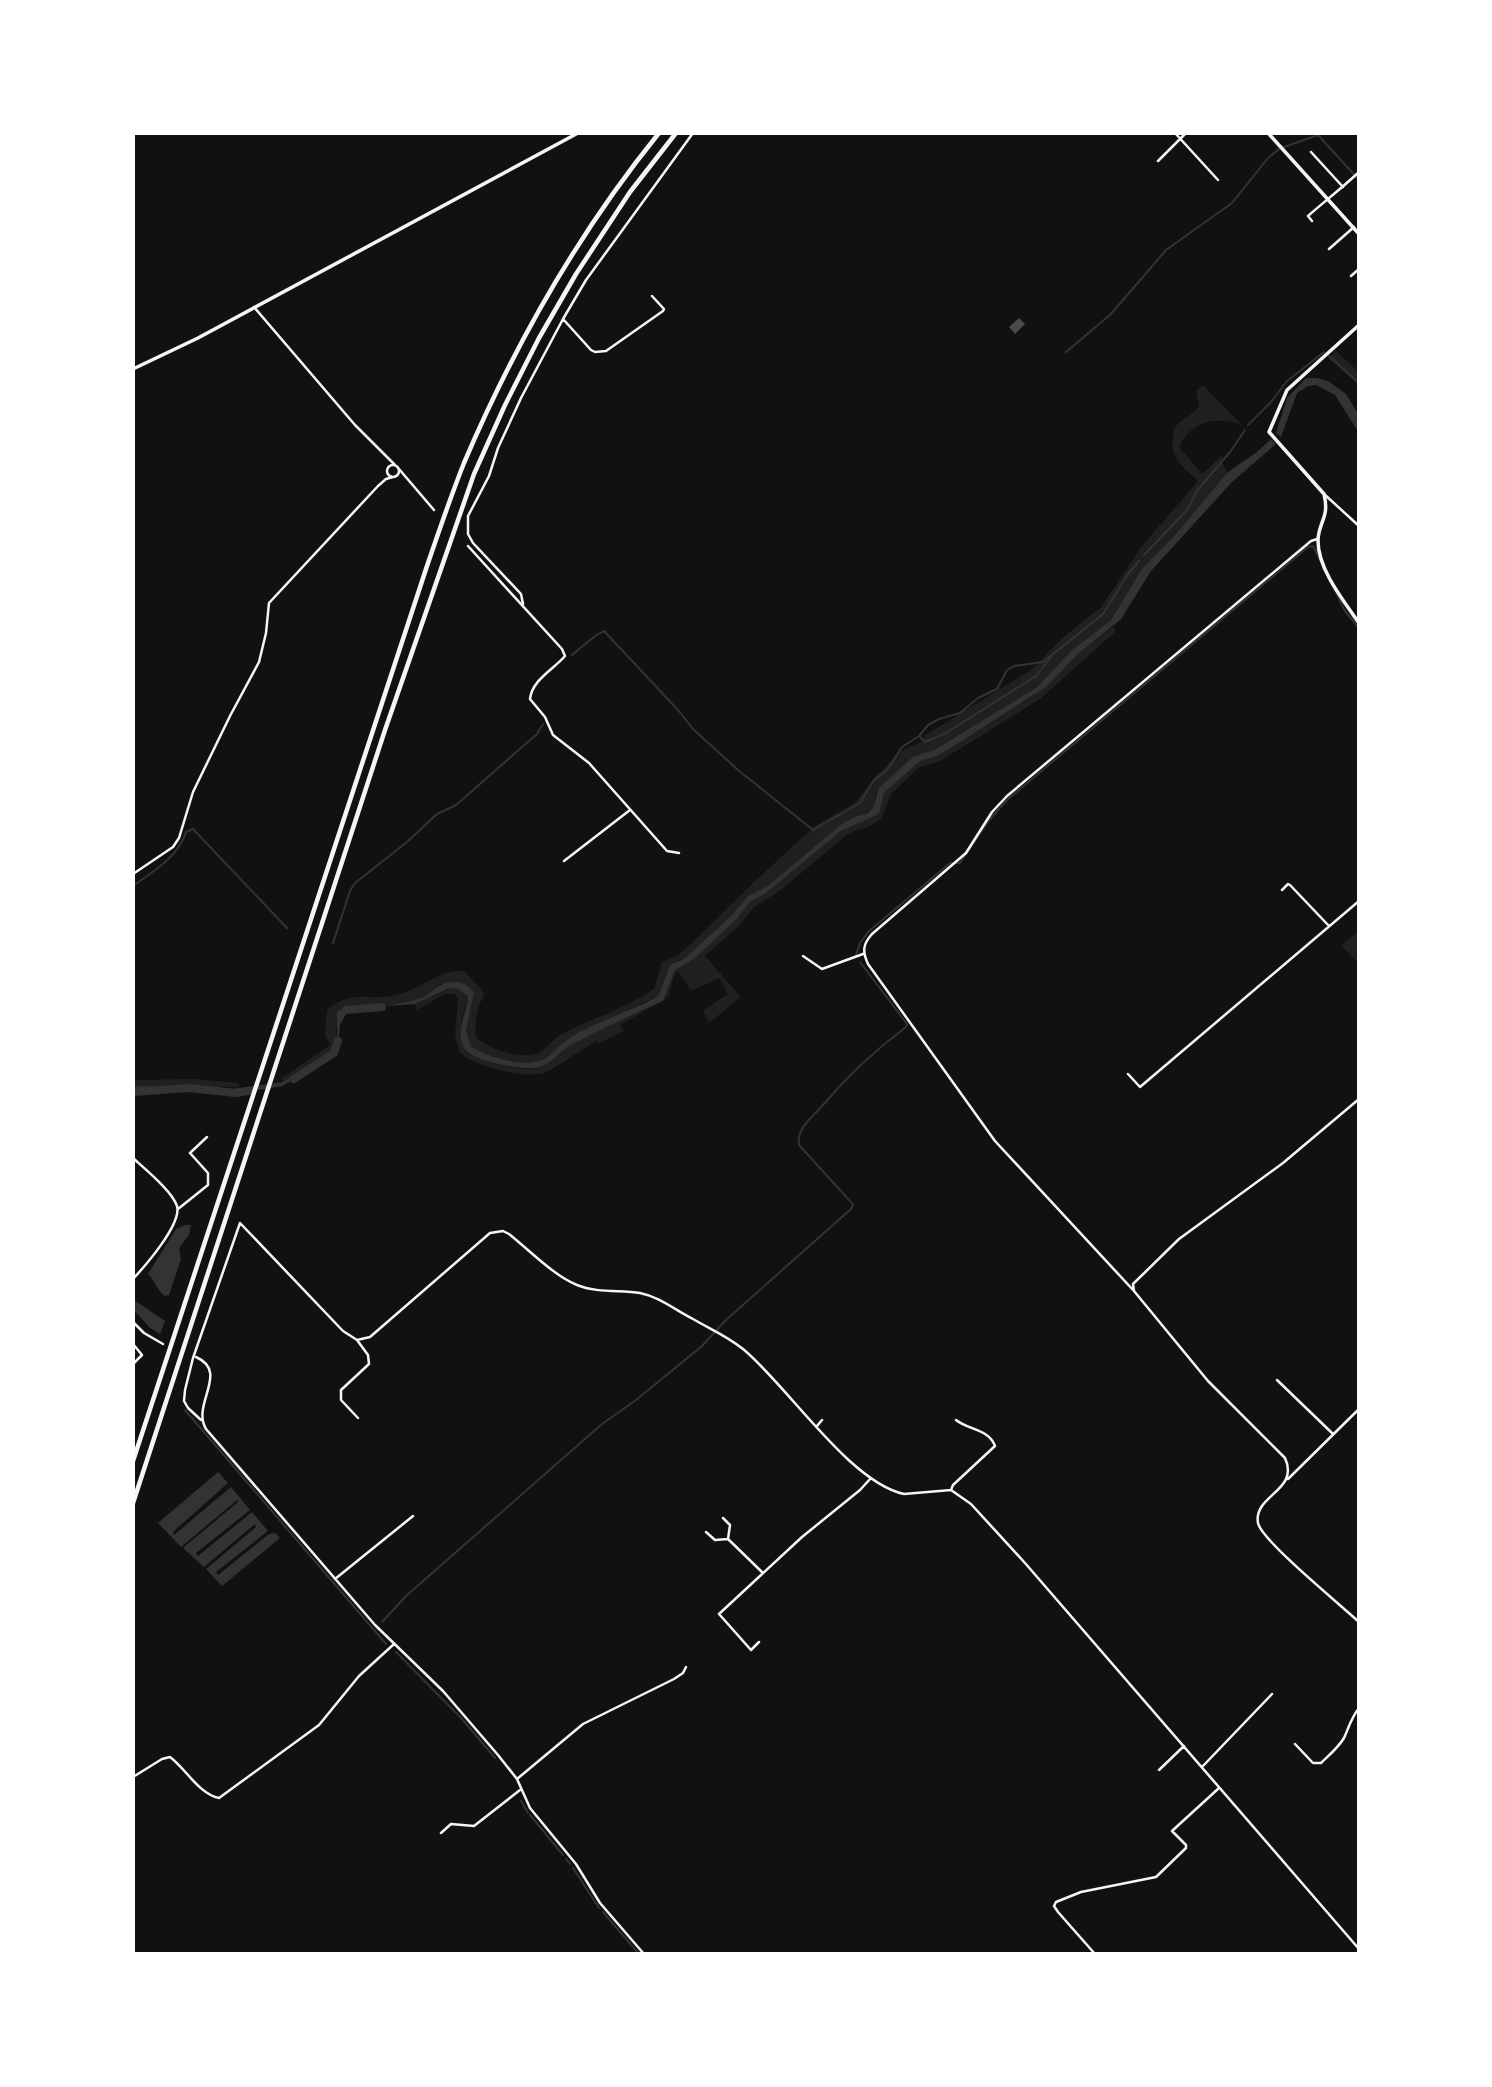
<svg xmlns="http://www.w3.org/2000/svg" width="1492" height="2087" viewBox="0 0 1492 2087" font-family="Rubik,sans-serif">
<style>
.green{fill:#202020}
.water{fill:#333}
.lines{fill:none;stroke-linecap:round;stroke-linejoin:round}
.stream{stroke:#333;stroke-width:2}
.river{stroke:#333;stroke-width:8}
.building{fill:#4a4a4a}
.minor{stroke:#f5f5f5;stroke-width:2.5}
.tertiary{stroke:#f5f5f5;stroke-width:3.5}
.secondary{stroke:#f5f5f5;stroke-width:3.5}
.motorway{stroke:#f5f5f5;stroke-width:4.5}
</style>
<rect width="100%" height="100%" fill="#111"/>
<!-- green -->
<path class="green" d="M1336 351 1359 372V385L1328 358Z
M1203 385 1242 425C1215 416 1192 421 1179 447L1202 474 1225 453 1221 460 1228 474 1175 535 1142 569 1112 620 1070 652 1037 687 936 749 926 752 876 795 873 809 867 814 856 816 840 825 768 886 748 896 730 917 685 958C665 963 667 980 659 995 629 1012 594 1022 565 1041 556 1047 550 1058 539 1061 518 1067 489 1057 471 1046L466 1031 474 993C467 990 457 982 449 983 438 983 434 991 426 996 401 1010 370 1002 343 1007L336 1029 337 1047 283 1082 282 1078 330 1045 325 1034 327 1010C355 988 367 1002 396 995 420 990 439 969 464 971L483 991 484 995C477 1008 474 1022 476 1037 489 1049 513 1057 531 1055 544 1054 551 1040 562 1034 592 1018 625 1009 654 989L662 962 678 955 691 944 756 880 815 826 856 802 875 777 903 750 923 741 924 736 1031 670 1061 639 1101 607 1142 546 1198 481C1185 468 1170 460 1173 440 1173 433 1173 429 1178 424 1185 417 1194 414 1199 406L1196 391Z
M1114 626 1115 632 1040 699 940 761 918 768 891 794 881 819 869 827 856 830 844 837 781 890 754 907 738 927 705 956 741 997 709 1023 703 1011 728 994 719 978 691 991 678 971C669 979 675 993 663 1001L675 970 694 959 736 920 750 902 766 893 841 831 879 814 884 793 920 761 937 756 951 748 1030 698 1077 655Z
M1359 931V964L1341 945Z
M449 988 458 989 468 996 461 1023 469 1054C490 1061 516 1073 539 1067 551 1064 559 1051 570 1045 598 1030 627 1018 655 1005L620 1025 624 1031 599 1043 596 1041C585 1047 553 1070 544 1073 522 1079 477 1067 460 1053L455 1035 458 999 454 994H445L416 1010 415 1004Z
M194 1079 237 1083 240 1087 133 1086V1080Z"/>
<!-- water -->
<path class="water" d="M1306 378H1317L1328 381 1346 394 1359 415V433L1335 395 1316 385 1308 386 1297 393 1281 437 1276 433 1287 398Z
M1271 439 1276 444 1232 482 1151 571 1121 619 1077 655 1046 687 951 748 937 756 920 761 884 793 879 814 841 831 766 893 750 902 736 920 694 959 675 970 663 1001C632 1015 601 1029 571 1045 560 1051 552 1063 540 1067 525 1071 472 1062 464 1048 455 1030 467 1013 468 996L458 989 449 988 415 1004 357 1008 347 1012 340 1025 338 1049 295 1079 282 1086 265 1089 237 1092 188 1088 133 1090V1086H202L231 1089 283 1082 337 1047V1013C352 1000 372 1007 390 1005 401 1003 418 1001 427 995 435 989 441 983 451 982 462 981 469 985 474 993L466 1031 471 1046C489 1057 518 1067 539 1061 550 1058 556 1047 565 1041 590 1024 622 1014 649 1001L659 995 670 965 685 958 730 917 748 896 768 886 840 825 856 816 867 814 873 808 879 788 913 757 936 749 1037 687 1070 652 1111 620 1142 569 1175 535 1228 472 1257 452Z
M185 1225H191L189 1235 179 1248 181 1259 169 1295 165 1296C157 1291 155 1280 148 1274L176 1229Z
M134 1300 165 1321 160 1334 150 1328 133 1309Z
M218 1472 228 1483 173 1532 174 1535 231 1487 250 1510 196 1553 198 1556 252 1512 268 1531 216 1572 218 1575 269 1534 275 1533 280 1538 222 1586 206 1569 256 1527 255 1524 204 1567 183 1548 238 1502 237 1500 181 1547 158 1523Z"/>
<g class="lines">
<!-- stream -->
<path class="stream" d="M1284 147 1318 135 1359 180
M1066 352 1111 314 1166 250 1232 203 1268 158 1279 149
M1329 356 1359 383
M1248 425 1271 402 1287 381 1324 352
M1144 555 1188 509 1196 492 1230 452 1245 430
M572 655 595 636 604 631 678 710 693 729 738 770 813 830 860 803 874 780 887 770 902 747 919 736 928 725 939 719 960 713 978 698 997 689 1007 670 1014 666 1043 662 1103 614 1128 574 1139 561
M920 737 925 742 946 733 1036 676 1052 656
M133 886C154 871 178 857 186 832L193 829 287 928
M333 943 350 891 355 883 407 842 437 814 456 805 537 734 543 724
M856 955 860 943 869 931 950 863H960L990 819 1007 800 1308 547 1313 546 1345 611 1359 628
M133 1350 135 1353
M185 1410 386 1644
M382 1622 406 1596 602 1424 636 1400 702 1346 726 1320 851 1209 853 1205 850 1201 799 1145C796 1128 813 1117 823 1105 849 1074 874 1051 906 1027L907 1024 860 962
M396 1652 462 1719 495 1758
M521 1801 528 1813
M530 1815 563 1855
M566 1859 570 1864
M573 1868 599 1908
M603 1912 638 1953"/>
<!-- river -->
<path class="river" d="M346 1010 382 1007
M294 1079 334 1053 338 1041
M133 1092 188 1088 236 1093 248 1091"/>
</g>
<!-- building -->
<path class="building" d="M1019 318 1025 324 1015 334 1009 327Z"/>
<g class="lines">
<!-- minor -->
<path class="minor" d="M1175 133 1218 180
M1311 152 1343 187
M1158 161 1186 133
M1312 221 1308 216C1325 201 1342 188 1359 172
M1329 249 1354 227
M1351 276 1359 269
M254 307 355 425 395 465
M563 319 591 350 595 352 606 351 663 311 664 309 652 296
M387 471a6 6 0 1 1 12 0a6 6 0 1 1-12 0Z
M399 469 434 510
M1324 494 1359 526
M468 546 562 649 565 656C553 670 532 680 530 699L545 717 553 735 589 763 667 851 679 853
M523 604 521 594 473 543 468 534V516L489 476 498 448 521 398 563 319 586 280 693 133
M564 861 630 810
M133 874 173 847 179 838 193 792 230 716 259 662 266 633 269 603 378 486 386 479 393 477
M1282 890 1288 884 1290 885 1329 926
M803 956 822 969 863 954
M1128 1074 1140 1087 1359 901
M1359 1099 1283 1163 1179 1239 1133 1284 1134 1291 1208 1381 1285 1458C1300 1491 1253 1495 1258 1523 1261 1540 1342 1606 1359 1622
M133 1158C145 1169 172 1191 177 1206 182 1224 145 1266 133 1279
M178 1209 208 1185V1173L190 1153 207 1137
M1134 1291 995 1141 868 964C862 951 863 944 872 934L966 853 992 812 1007 796 1311 541 1317 539
M133 1322 144 1333 163 1344
M357 1340 368 1355 369 1364 341 1390V1400L358 1418
M133 1344 142 1355 133 1364
M196 1357C230 1372 191 1404 206 1429L375 1625 443 1691 498 1755 517 1779 530 1808 576 1864 600 1903 644 1954
M1277 1380 1332 1433
M201 1420 188 1408 184 1401 185 1390 193 1358 240 1223 343 1331 357 1340 370 1337 490 1233 503 1231 509 1234C528 1249 554 1276 577 1285 596 1293 620 1290 640 1293 660 1297 675 1310 693 1319 710 1329 727 1336 743 1349 787 1385 849 1482 904 1494L951 1490 971 1504 1025 1563 1359 1949
M817 1426 822 1420
M1288 1479 1359 1409
M951 1490 953 1485 995 1446C989 1429 968 1430 956 1420
M723 1518 730 1525 728 1539
M706 1532 715 1540 728 1539 763 1573
M335 1579 413 1516
M759 1642 751 1650 719 1614 802 1537 860 1490 871 1478
M1295 1744 1313 1763H1321C1329 1755 1338 1748 1344 1738 1349 1727 1351 1718 1359 1708
M1202 1767 1272 1694
M1159 1770 1184 1746
M133 1777 162 1759 170 1757C186 1769 199 1794 219 1798L319 1725 359 1676 394 1644
M517 1779 583 1724 674 1679 683 1673 686 1667
M441 1833 451 1824 474 1826 520 1790
M1095 1954 1058 1912 1054 1906 1056 1902 1081 1892 1156 1877 1186 1848V1845L1172 1831 1219 1788"/>
<!-- tertiary -->
<path class="tertiary" d="M1268 133 1359 234
M1359 325 1287 390 1269 432 1324 494C1330 518 1318 522 1318 541 1318 569 1343 600 1359 623"/>
<!-- secondary -->
<path class="secondary" d="M133 369 198 338 578 133"/>
<!-- motorway -->
<path class="motorway" d="M133 1461 426 569C438 534 450 498 464 463 514 346 578 233 659 133
M133 1503 385 730 474 474 505 405 539 338 576 274 630 192 676 133"/>
</g>
<!-- border -->
<rect width="1492" height="2087" fill="none" stroke="#ffffff" stroke-width="270"/>
</svg>
